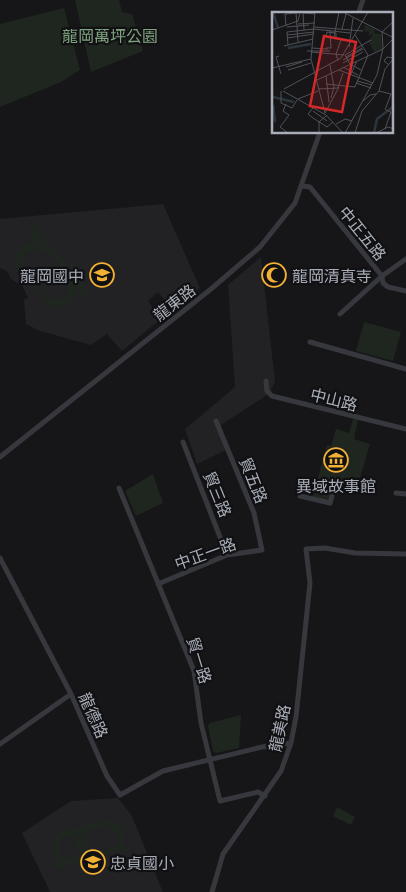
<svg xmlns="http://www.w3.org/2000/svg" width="406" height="892" viewBox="0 0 406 892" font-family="'Exo 2','Noto Sans TC',sans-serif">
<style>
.built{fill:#222225}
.green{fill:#1e261f;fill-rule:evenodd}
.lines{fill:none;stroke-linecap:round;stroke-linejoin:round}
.minor{stroke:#37383d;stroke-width:5}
.labels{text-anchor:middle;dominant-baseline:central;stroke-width:4.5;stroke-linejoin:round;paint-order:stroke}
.park-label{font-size:16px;fill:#7fa381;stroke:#111113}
.street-label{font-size:16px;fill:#a8adb8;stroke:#111113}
.poi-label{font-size:16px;fill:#a8adb8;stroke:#111113;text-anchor:start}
.inset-river{fill:none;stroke:#2c353c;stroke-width:2.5}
.inset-road{fill:none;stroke:#505258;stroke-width:1}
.view{fill:#d62828;fill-opacity:0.15;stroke:#d62828;stroke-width:2.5}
.inset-edge{fill:none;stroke:#a8adb8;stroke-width:2.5}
</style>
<rect width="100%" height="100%" fill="#161618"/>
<!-- built -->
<path class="built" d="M163 204 200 288 173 309 158 292 148 301 161 319 122 351 107 334 91 345 40 331 26 324 24 300 28 298 23 287 11 279 7 271 0 268V219Z
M261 257 275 381 270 393 221 425 228 449 197 464 185 429 235 387 228 285Z
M118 798 132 816 163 892H50L22 833 71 801Z"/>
<!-- green -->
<path class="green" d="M75 0H119L122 12 132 14 143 51 91 72Z
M64 8 80 70 61 82 0 107V24Z
M35 226 92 295 88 299 77 289C72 301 66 307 52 307L14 267V259L22 245 37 243 28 231ZM36 249C51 250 77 281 65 296 61 299 56 300 51 298 38 291 6 254 36 249Z
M364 322 401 332 393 361 356 351Z
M353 419 358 420 354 439 370 444 358 485 339 481 331 506 312 500 327 445 331 446 336 429 349 433Z
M153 474 163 503 136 516 125 491Z
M241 715 239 748 216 753 213 751 208 726 210 723Z
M337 807 355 817 351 825 333 816Z
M108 819 121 825 125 830 122 845 124 844 126 849 56 869 55 864 61 862C51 852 51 843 60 832ZM108 825C115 829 117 832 119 840L113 847 67 859 60 854 59 844 62 838Z
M85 833 90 852 79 855 74 836Z"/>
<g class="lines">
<!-- minor -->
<path class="minor" d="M358 14 363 0
M302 186 310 187 382 276 383 283 388 287 406 291
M340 314 382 276 406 259
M310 342 406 369
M266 381 267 391 272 396 406 429
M183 442 227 555
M0 457 211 289 260 247 295 203 320 132
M119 488 194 671 201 723 220 801 258 792 265 796
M396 493 406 494
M300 496 330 503 336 482
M0 558 71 694 107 776 120 795 163 771 262 747 291 743
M158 584 227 555 262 550 254 513 216 421
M0 744 71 694
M212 892 223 854 281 771 291 743 296 717 310 583 306 549 325 548 355 553 406 554"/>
</g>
<!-- icons -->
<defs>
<g id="school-ring" transform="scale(1.25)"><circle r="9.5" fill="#111113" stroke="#f2b134" stroke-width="1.5"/><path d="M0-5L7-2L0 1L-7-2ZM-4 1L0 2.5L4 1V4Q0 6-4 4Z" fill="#f2b134"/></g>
<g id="mosque-ring" transform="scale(1.25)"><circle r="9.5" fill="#111113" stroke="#f2b134" stroke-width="1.5"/><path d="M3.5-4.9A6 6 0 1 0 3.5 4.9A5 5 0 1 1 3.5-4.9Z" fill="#f2b134"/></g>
<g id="museum-ring" transform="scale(1.25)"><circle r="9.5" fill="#111113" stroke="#f2b134" stroke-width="1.5"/><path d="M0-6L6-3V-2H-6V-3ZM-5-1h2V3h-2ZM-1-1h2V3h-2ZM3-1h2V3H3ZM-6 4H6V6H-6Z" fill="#f2b134"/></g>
</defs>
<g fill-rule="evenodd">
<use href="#school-ring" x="102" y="275"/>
<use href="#mosque-ring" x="274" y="275"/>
<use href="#museum-ring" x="336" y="460"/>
<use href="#school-ring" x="93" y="862"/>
</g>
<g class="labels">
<!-- park labels -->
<g class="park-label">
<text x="110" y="35">龍岡萬坪公園</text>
</g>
<!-- street labels -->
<g class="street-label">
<text transform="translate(363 233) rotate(51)">中正五路</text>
<text transform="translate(174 302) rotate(-38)">龍東路</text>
<text transform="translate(334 399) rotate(14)">中山路</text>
<text transform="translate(254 480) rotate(68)">貿五路</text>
<text transform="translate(218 494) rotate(68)">貿三路</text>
<text transform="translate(205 553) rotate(-20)">中正一路</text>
<text transform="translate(200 660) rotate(73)">貿一路</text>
<text transform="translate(94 715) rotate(66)">龍德路</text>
<text transform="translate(279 728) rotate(-78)">龍美路</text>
</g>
<!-- poi labels -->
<g class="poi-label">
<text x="84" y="275" text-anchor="end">龍岡國中</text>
<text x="292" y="275">龍岡清真寺</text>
<text x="336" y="485" text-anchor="middle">異域故事館</text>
<text x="110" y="862">忠貞國小</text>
</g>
</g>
<!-- overview -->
<g transform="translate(272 12)">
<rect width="121" height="121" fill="#161618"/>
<path d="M93 13 103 17 102 21 109 22 110 37 102 40 97 30 101 21 97 24V20L92 19Z" fill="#1e261f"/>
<path class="inset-river" d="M1 0 6 16M16 36 39 32M1 85 22 90M1 93 3 110M102 121 105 107 122 94"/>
<path class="inset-road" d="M24 0 26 30M43 0 39 47 53 101M71 0 122 26M26 12 43 11M14 14 13 2 25 1M15 15 37 13M42 15 91 19M42 17 78 21M70 17 74 2M0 18 26 9 28 1M32 18 31 1 43 2M15 23 42 20M54 25 55 20 64 21V25M62 25 67 0M15 26 42 22M16 33 15 20 42 17M12 34 41 27M77 35 81 6M40 36 56 37M54 36H59L58 18M35 39H58M39 40 72 43M73 43 99 28M73 43 78 52 89 58M7 44 4 45 9 62M74 45 90 36M71 48 91 37M66 49 64 42 69 28M71 51 91 40M58 53 62 75 59 86M117 53 112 49 115 45 121 46M14 55 30 50M71 55 86 63M0 56 39 47M16 58 39 51M67 58 101 71M54 64 57 90M78 64 85 49M43 69 111 37 122 26M85 69 100 73M84 71 99 76M54 72 83 75 96 43 83 23M12 77 69 46 96 0M46 77 66 76 71 61M9 79V91L20 96 25 88M11 79 54 103 71 121M107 79 119 82 113 98M26 87 46 79M91 89 98 83 104 82M14 92 11 99 17 103 8 115 16 121M41 96 36 102 41 106 55 115 61 110M41 99 55 109M53 101 67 75M64 112 73 107 80 109M113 117 119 100 114 98M47 121V110L54 104M73 121 105 63 111 36 110 20 122 9M83 121 90 99 107 79 113 57 122 46M104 121 116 115 122 117"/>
<path class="view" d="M52 24 84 30 70 100 38 94Z"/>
<rect width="121" height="121" class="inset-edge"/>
</g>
</svg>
